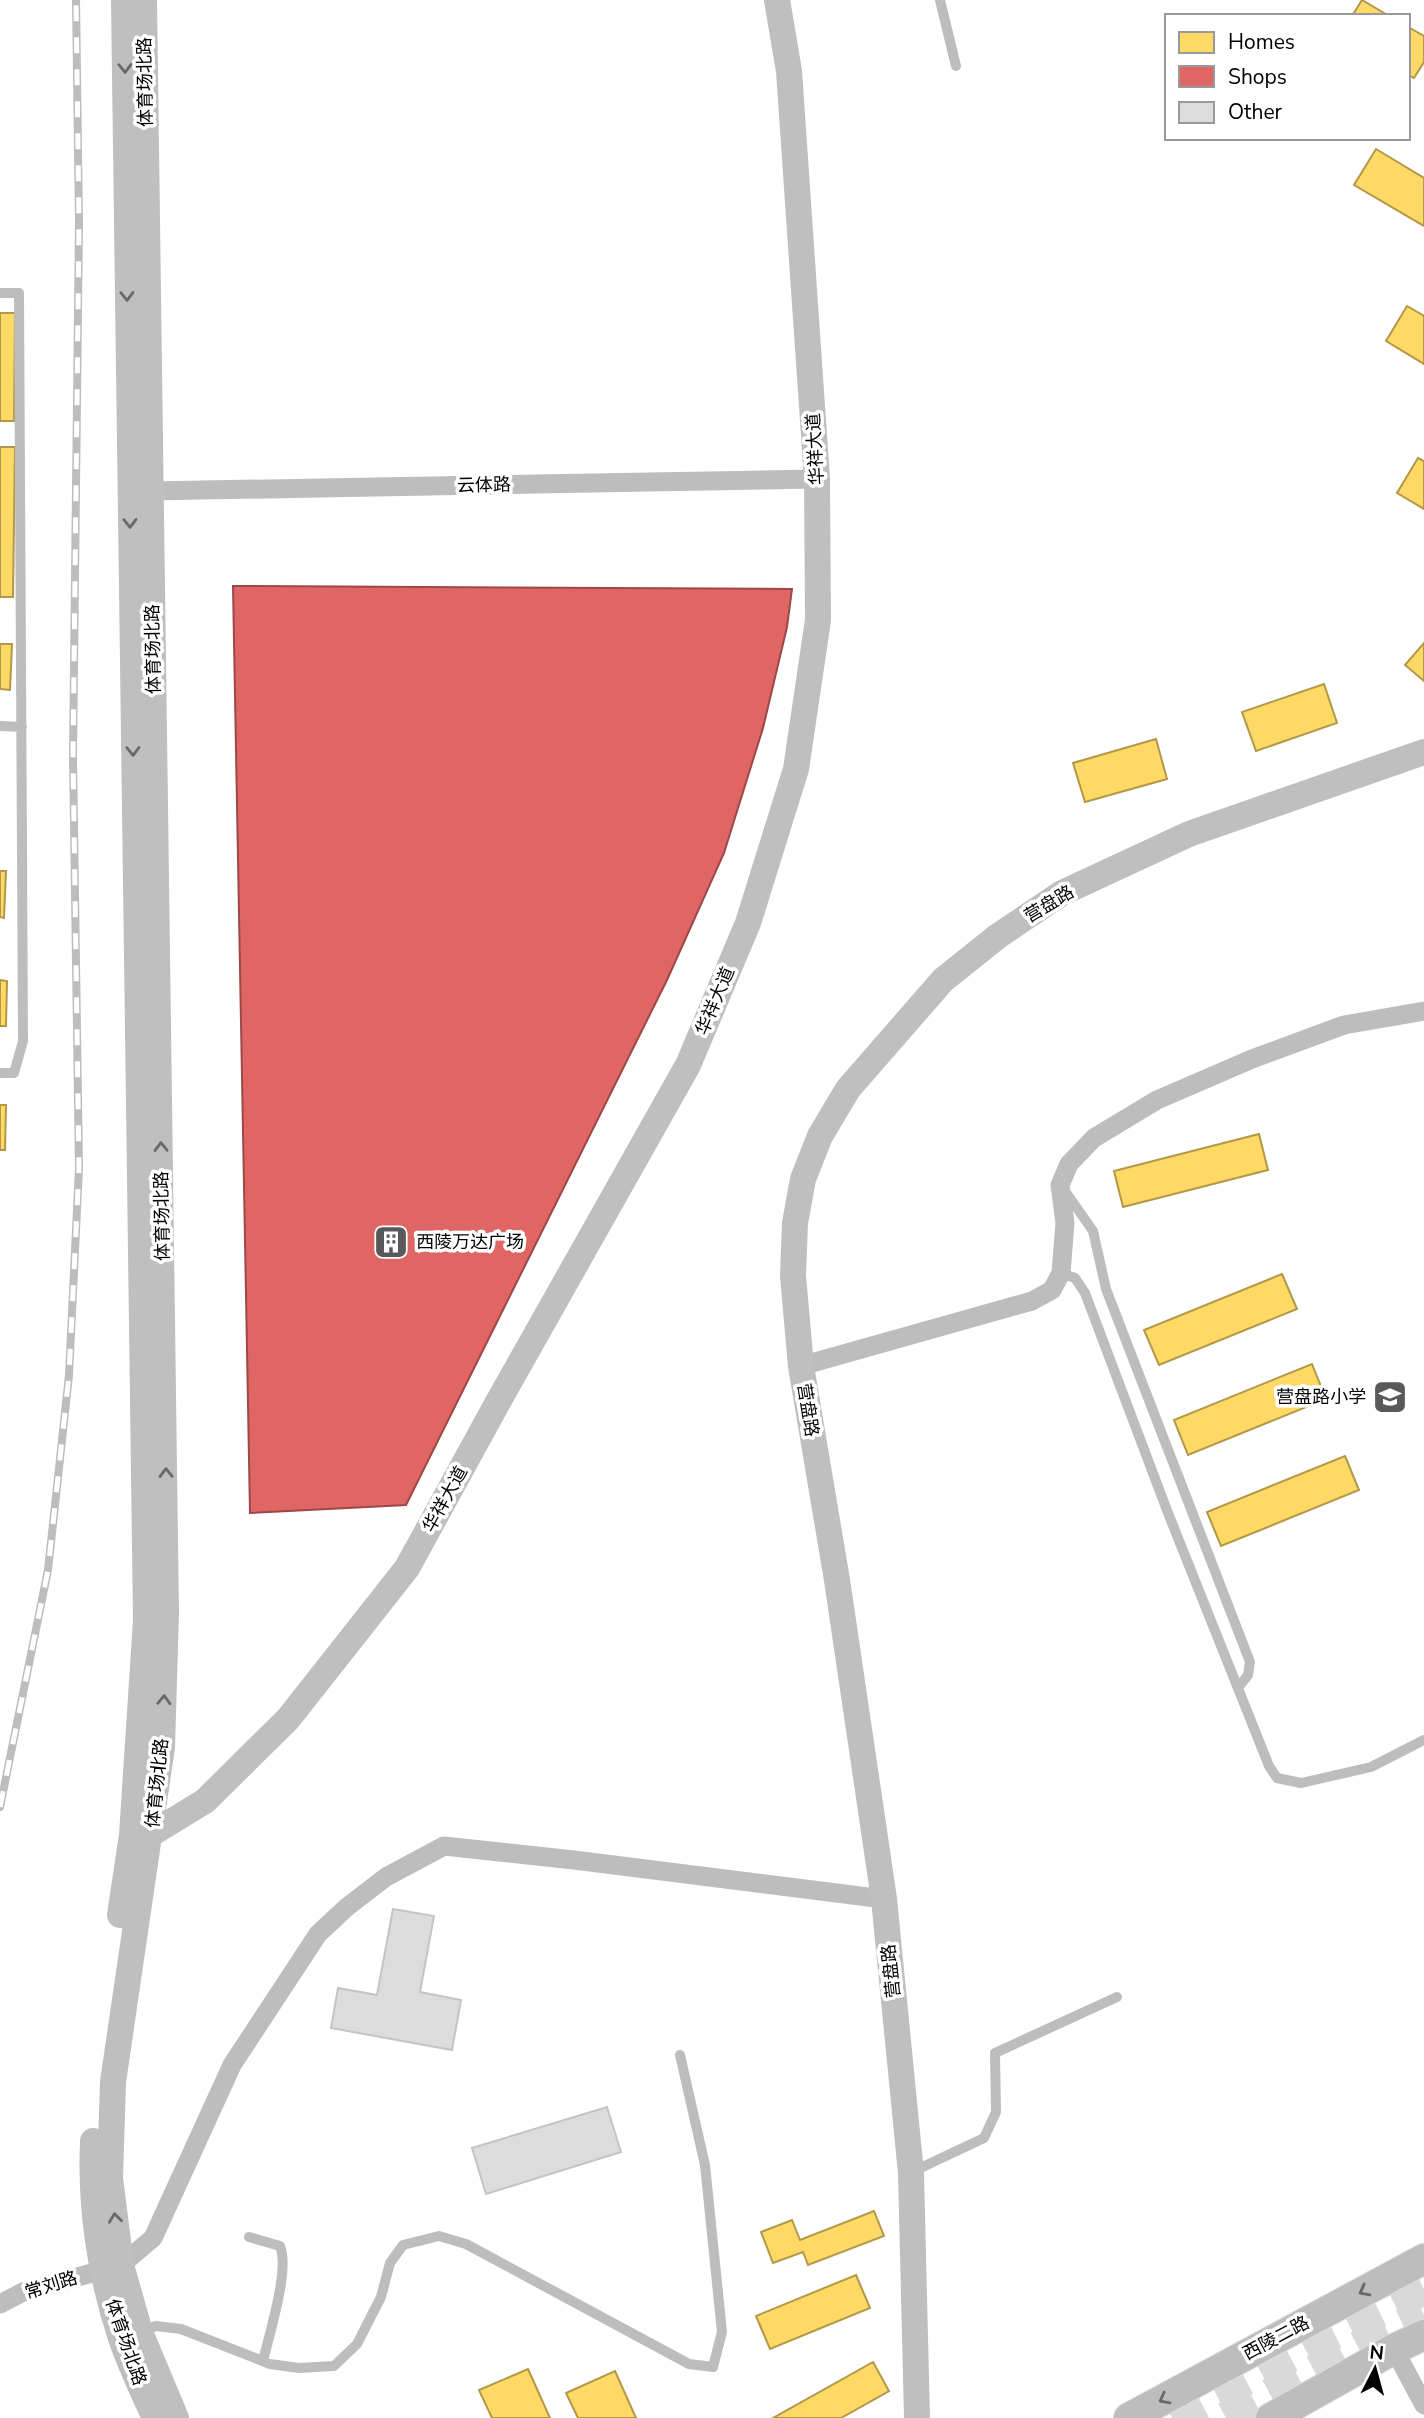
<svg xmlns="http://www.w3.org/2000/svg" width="1424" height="2418" viewBox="0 0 1424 2418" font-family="'Nunito Sans','Noto Sans SC',sans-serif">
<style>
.homes{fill:#ffd966;stroke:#b29847;stroke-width:2}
.shops{fill:#e06666;stroke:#9d4747;stroke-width:2}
.building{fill:#dcdcdc;stroke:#c4c4c4;stroke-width:2}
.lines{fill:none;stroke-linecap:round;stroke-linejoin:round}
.highway-tunnel{stroke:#d9d9d9;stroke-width:33;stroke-dasharray:33 17;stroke-linecap:butt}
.primary-casing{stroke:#dbdbdb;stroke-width:32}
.lane{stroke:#bdbdbd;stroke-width:10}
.street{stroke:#bdbdbd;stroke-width:19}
.secondary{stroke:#bfbfbf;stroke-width:26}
.primary{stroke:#bdbdbd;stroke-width:30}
.rail-casing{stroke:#bdbdbd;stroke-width:8}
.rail{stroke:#fff;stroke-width:5;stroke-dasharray:16;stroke-linecap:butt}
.oneway{stroke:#696969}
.oneway2{stroke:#686868}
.labels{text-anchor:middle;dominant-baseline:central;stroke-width:7;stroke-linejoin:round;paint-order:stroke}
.street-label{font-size:18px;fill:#000;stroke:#fff}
.poi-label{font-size:18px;fill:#000;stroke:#fff;text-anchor:start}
</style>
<rect width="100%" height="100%" fill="#fff"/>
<!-- homes -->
<path class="homes" d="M1362 0 1389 16H1352Z
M1408 27 1424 36V62L1414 78 1408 75Z
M1376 149 1424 178V226L1354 185Z
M1407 306 1424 316V364L1386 341Z
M0 313H15L14 421H0Z
M0 447H15L13 597H0Z
M1418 458 1424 461V509L1397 493Z
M1424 643V681L1405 665Z
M0 644H12L10 690 0 689Z
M1324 684 1337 723 1256 751 1242 712Z
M1156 739 1167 779 1085 802 1073 763Z
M0 871H6L4 918 0 917Z
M0 980 7 981 6 1026H0Z
M0 1105H6L5 1150H0Z
M1259 1134 1268 1170 1123 1207 1114 1171Z
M1282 1274 1297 1309 1159 1365 1144 1330Z
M1312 1364 1326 1399 1188 1455 1174 1420Z
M1345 1456 1359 1490 1221 1546 1207 1512Z
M874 2211 884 2236 808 2265 803 2252 773 2263 761 2232 792 2220 800 2240Z
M856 2275 870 2308 770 2349 756 2316Z
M873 2362 889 2391 841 2418H773Z
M528 2369 550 2418H492L479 2390Z
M615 2371 636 2418H578L566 2393Z"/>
<!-- shops -->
<path class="shops" d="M233 586 792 589 787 627 763 728 724 853 667 980 406 1505 250 1513Z"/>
<!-- building -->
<path class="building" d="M393 1909 434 1916 420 1992 461 2000 452 2050 331 2028 338 1988 377 1995Z
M607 2107 621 2152 486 2194 472 2148Z"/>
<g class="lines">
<!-- highway-tunnel -->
<path class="highway-tunnel" d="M1172 2418 1332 2334 1424 2289
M1226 2418 1384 2334 1424 2315"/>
<!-- primary casing -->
<g class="primary-casing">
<path id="primary" d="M1129 2418 1424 2259
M1271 2418 1394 2349 1424 2335"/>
</g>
<!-- lane -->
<path class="lane" d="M940 0 956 66
M0 293H19L23 1041 14 1073H0
M0 726 22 727
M1065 1191 1093 1231 1106 1289 1250 1662 1248 1675 1238 1688
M1061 1273 1075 1278 1085 1293 1168 1513 1269 1766 1277 1778 1301 1783 1371 1767 1424 1740
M914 2171 984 2138 996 2112 995 2053 1117 1997
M249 2237 280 2246C290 2269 269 2335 263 2361
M140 2332 156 2326 181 2329 270 2364 299 2368 334 2366 357 2344 381 2297 390 2263 403 2245 439 2236 466 2244 689 2364 713 2367 722 2332 705 2165 680 2055"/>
<!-- street -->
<path class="street" d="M150 491 817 479
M801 1366 1032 1301 1052 1290 1061 1273 1065 1223 1060 1185 1069 1164 1094 1138 1157 1100 1252 1059 1344 1025 1424 1011
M121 2265 153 2238 232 2065 318 1934 347 1907 386 1877 444 1846 574 1860 884 1899
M0 2304 23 2292 103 2270
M1394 2349 1424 2405"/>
<!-- secondary -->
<path class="secondary" d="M144 0 166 1613 162 1747 113 2082 110 2178 121 2265 140 2332 176 2418
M151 1834 205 1801 288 1719 407 1568 498 1402 688 1065 748 923 796 769 818 620 817 479 789 71 777 0
M120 1915 132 1835 146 1620 124 0
M93 2141C90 2206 100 2276 121 2338 130 2365 143 2392 155 2418
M917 2418 911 2173 884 1899 837 1580 801 1366 793 1276 795 1223 803 1179 820 1136 848 1089 943 980 998 936 1062 893 1189 834 1424 752"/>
<!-- primary -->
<use href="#primary" class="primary"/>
<!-- rail casing -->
<g class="rail-casing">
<path id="rail" d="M0 1807 48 1570 69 1375 79 1168 73 756 79 223 76 0"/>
</g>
<!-- rail -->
<use href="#rail" class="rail"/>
</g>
<!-- one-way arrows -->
<defs><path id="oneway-chevron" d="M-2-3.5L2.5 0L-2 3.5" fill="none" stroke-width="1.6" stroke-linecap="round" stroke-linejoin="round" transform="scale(1.75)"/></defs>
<g class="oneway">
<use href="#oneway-chevron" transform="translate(125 68) rotate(89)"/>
<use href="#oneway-chevron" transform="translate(127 296) rotate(89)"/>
<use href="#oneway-chevron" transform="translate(130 523) rotate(89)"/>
<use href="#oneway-chevron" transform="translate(133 751) rotate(89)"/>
<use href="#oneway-chevron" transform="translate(161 1147) rotate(-91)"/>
<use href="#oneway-chevron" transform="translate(166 1473) rotate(-91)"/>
<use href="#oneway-chevron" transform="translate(164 1700) rotate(-88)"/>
<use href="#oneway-chevron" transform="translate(115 2218) rotate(-97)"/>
</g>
<g class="oneway2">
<use href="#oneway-chevron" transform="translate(1364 2291) rotate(152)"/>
<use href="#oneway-chevron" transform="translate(1164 2399) rotate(152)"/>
</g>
<!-- icons -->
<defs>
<g id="building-square" transform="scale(1.75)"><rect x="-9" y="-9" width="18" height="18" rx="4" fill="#595959" stroke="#fff"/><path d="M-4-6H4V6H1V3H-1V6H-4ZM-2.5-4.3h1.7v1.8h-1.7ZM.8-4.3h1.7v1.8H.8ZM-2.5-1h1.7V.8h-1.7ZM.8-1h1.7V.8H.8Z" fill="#fff"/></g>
<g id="school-square" transform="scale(1.75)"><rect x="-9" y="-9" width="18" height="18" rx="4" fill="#595959" stroke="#fff"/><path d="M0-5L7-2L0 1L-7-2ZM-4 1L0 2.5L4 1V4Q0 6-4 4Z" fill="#fff"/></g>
</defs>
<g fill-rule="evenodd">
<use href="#building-square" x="391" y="1242"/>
<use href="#school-square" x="1390" y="1397"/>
</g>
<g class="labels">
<!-- street labels -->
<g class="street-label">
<text transform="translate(145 82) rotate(-91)">体育场北路</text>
<text transform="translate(815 449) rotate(-93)">华祥大道</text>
<text transform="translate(484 485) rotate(-1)">云体路</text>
<text transform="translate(153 649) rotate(-91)">体育场北路</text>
<text transform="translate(1049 904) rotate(-31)">营盘路</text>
<text transform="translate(715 1001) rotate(-67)">华祥大道</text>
<text transform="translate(162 1216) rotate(-91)">体育场北路</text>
<text transform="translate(808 1410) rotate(81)">营盘路</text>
<text transform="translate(445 1499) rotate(-61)">华祥大道</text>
<text transform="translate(157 1783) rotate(-84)">体育场北路</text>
<text transform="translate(891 1971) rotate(-96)">营盘路</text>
<text transform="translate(51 2285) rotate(-17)">常刘路</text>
<text transform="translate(1276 2338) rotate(-28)">西陵二路</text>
<text transform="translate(126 2342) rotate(71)">体育场北路</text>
</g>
<!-- poi labels -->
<g class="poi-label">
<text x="416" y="1242">西陵万达广场</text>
<text x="1366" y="1397" text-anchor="end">营盘路小学</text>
</g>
</g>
<!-- legend -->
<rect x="1165" y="14" width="245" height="126" fill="#ffffff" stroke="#999999" stroke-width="2"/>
<rect x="1179" y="32" width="35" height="21" fill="#ffd966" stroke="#999999" stroke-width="2"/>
<text x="1228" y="49" font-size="21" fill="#000000">Homes</text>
<rect x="1179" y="66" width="35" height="21" fill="#e06666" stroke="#999999" stroke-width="2"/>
<text x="1228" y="84" font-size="21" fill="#000000">Shops</text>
<rect x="1179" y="102" width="35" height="21" fill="#dcdcdc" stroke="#999999" stroke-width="2"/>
<text x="1228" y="119" font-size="21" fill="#000000">Other</text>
<!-- north arrow -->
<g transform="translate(1375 2369) rotate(6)" stroke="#ffffff" stroke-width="5" paint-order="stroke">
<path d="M0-5L12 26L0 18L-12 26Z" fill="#000000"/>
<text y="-10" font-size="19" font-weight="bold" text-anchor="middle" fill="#000000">N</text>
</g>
</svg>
